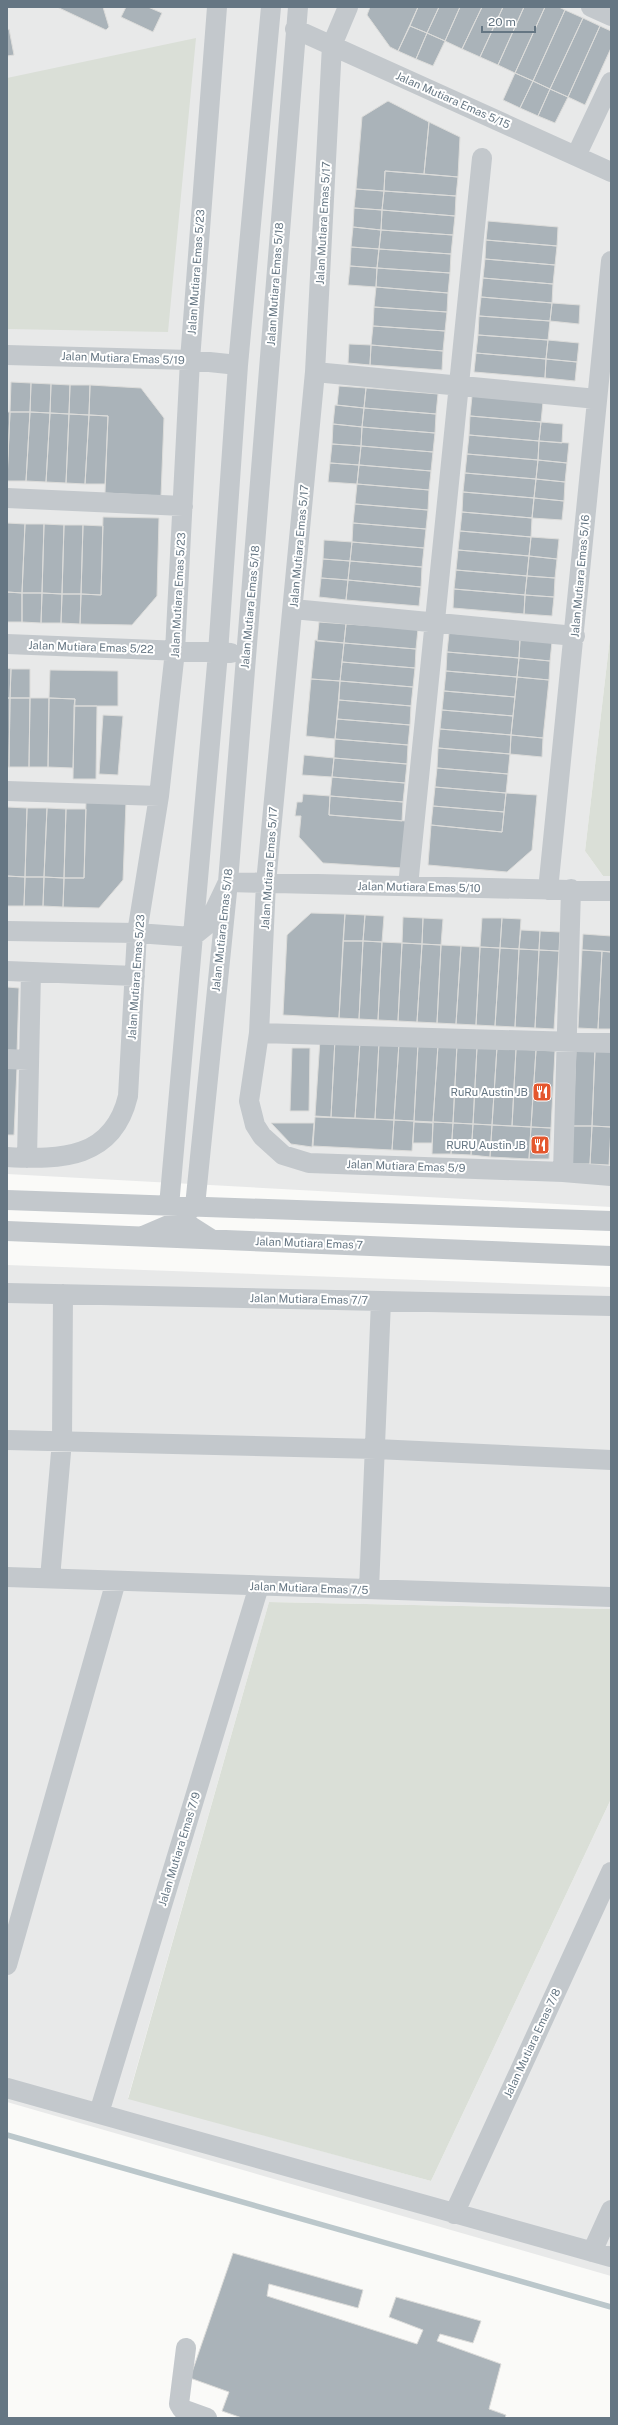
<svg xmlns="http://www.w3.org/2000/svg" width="618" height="2425" viewBox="0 0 618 2425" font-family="'Public Sans',sans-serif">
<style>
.built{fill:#e8e9e9}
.green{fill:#dadfd7}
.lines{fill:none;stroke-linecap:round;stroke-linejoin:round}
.stream{stroke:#bbc7cb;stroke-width:5.5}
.building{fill:#aab3b9;stroke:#dcdcda}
.minor{stroke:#c3c8cc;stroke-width:20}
.labels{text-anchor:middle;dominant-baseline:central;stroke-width:4;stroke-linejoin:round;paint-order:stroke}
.street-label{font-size:11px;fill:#657683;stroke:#fff}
.poi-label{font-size:11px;fill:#657683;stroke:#fff;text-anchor:end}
</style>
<rect width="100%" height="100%" fill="#fafaf8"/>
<!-- built -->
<path class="built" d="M7 7H611V629L585 851 603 876H611V1207L7 1174Z
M7 1265 611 1287V1609L269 1602 128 2098 431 2181 611 1799V2276L7 2102Z"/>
<!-- green -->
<path class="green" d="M196 38 168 332 7 329V78Z
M611 629V876H603L585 851Z
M269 1602 611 1609V1799L431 2181 128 2099Z"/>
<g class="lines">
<!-- stream -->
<path class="stream" d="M7 2135 611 2307"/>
</g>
<!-- building -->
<path class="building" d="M57 7H103L109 27 106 30Z
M126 7H148L162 13 153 32 121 17Z
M370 7H418L398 51 390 47 367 15Z
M418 7H439L427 33 410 26Z
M439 7H460L445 41 427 33Z
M460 7H482L462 49 445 41Z
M482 7H503L480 57 462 49Z
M503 7H524L498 65 480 57Z
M524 7H545L515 73 498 65Z
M545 7H559L565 10 533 81 515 73Z
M565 10 583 18 550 89 533 81Z
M583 18 600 26 568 97 550 89Z
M410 26 427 33 416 59 398 51Z
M600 26 611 31V48L585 105 568 97Z
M9 29 14 55 7 56V30Z
M427 33 445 41 433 66 416 59Z
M515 73 533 81 520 108 503 100Z
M533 81 550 89 538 116 520 108Z
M550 89 568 97 555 123 538 116Z
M388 101 429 122 424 174 385 171 384 191 356 189 362 117Z
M429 122 460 137 458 177 424 174Z
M385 171 458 177 456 196 384 191Z
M356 189 384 191 382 210 354 208Z
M384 191 456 196 455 216 382 210Z
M354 208 382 210 381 230 353 227Z
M382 210 455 216 453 235 381 230Z
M488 221 558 227 557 246 486 240Z
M353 227 381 230 379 249 351 247Z
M381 230 453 235 451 254 379 249Z
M486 240 557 246 555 265 485 259Z
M351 247 379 249 377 268 350 266Z
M379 249 451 254 450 273 377 268Z
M485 259 555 265 553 284 483 278Z
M350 266 377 268 376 287 348 285Z
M377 268 450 273 448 293 376 287Z
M483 278 553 284 552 303 481 297Z
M376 287 448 293 447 312 374 307Z
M481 297 552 303 550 321 479 316Z
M552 303 580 305 579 324 550 321Z
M374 307 447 312 445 331 373 326Z
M479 316 550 321 548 340 478 335Z
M373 326 445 331 443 351 371 345Z
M478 335 548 340 546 359 476 353Z
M548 340 579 343 577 362 546 359Z
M349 344 371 345 370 365 348 363Z
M371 345 443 351 442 370 370 365Z
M476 353 546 359 545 378 474 372Z
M546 359 577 362 575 381 545 378Z
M11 382 31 383 30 412H10Z
M31 383 51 384 50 413 30 412Z
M51 384 70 385 69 414 50 413Z
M70 385H90L89 415 69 414Z
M90 385 141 388 164 418 161 496 105 493 108 416 89 415Z
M339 386 366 388 364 408 337 405Z
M366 388 438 394 436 414 364 408Z
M472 396 543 402 541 422 470 416Z
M335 405 364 408 362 427 333 424Z
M364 408 436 414 435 433 362 427Z
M7 412H10L7 476Z
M10 412H30L26 481H7Z
M30 412 50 413 46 482 26 481Z
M50 413 69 414 66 483 46 482Z
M69 414 89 415 85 484 66 483Z
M89 415 108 416 105 484H85Z
M470 416 541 422 539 441 469 435Z
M541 422 563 424 562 443 539 441Z
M333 424 362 427 361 446 332 444Z
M362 427 435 433 433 452 361 446Z
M469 435 539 441 538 460 467 454Z
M539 441 569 443 567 463 538 460Z
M332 444 361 446 359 465 330 463Z
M361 446 433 452 431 471 359 465Z
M467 454 538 460 536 479 465 473Z
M538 460 567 463 565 482 536 479Z
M330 463 359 465 357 484 328 482Z
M359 465 431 471 429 490 357 484Z
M465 473 536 479 534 498 463 492Z
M536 479 565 482 564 501 534 498Z
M357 484 429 490 428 510 355 504Z
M463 492 534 498 532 518 462 512Z
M534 498 564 501 562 520 532 518Z
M355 504 428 510 426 529 353 523Z
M462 512 532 518 531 537 460 531Z
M103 517 159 518 157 596 132 625 80 624 81 594 101 595Z
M7 523 25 524 22 593 7 592Z
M353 523 426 529 424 548 352 542Z
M25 524H44L42 593H22Z
M44 524 64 525 62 594 42 593Z
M64 525H83L81 594H62Z
M83 525 103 526 101 595 81 594Z
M460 531 531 537 529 556 458 550Z
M531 537 559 539 557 559 529 556Z
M324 540 352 542 350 561 323 559Z
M352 542 424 548 422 567 350 561Z
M458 550 529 556 527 576 456 570Z
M529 556 557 559 555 578 527 576Z
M323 559 350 561 348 580 321 578Z
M350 561 422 567 421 587 348 580Z
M456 570 527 576 525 595 454 589Z
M527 576 555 578 554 597 525 595Z
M321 578 348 580 346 600 319 597Z
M348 580 421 587 419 606 346 600Z
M454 589 525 595 524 614 453 608Z
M7 592 22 593V622H7Z
M22 593H42L41 623 22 622Z
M42 593 62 594 61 623H41Z
M62 594H81L80 624 61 623Z
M525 595 554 597 552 616 524 614Z
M319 622 346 624 344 643 317 641Z
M346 624 418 629 416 649 344 643Z
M449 633 520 639 519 658 447 652Z
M520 639 552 642 550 661 519 658Z
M315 640 344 643 340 681 311 679Z
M344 643 416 649 415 668 342 662Z
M447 652 519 658 517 677 446 671Z
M519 658 550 661 549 680 517 677Z
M342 662 415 668 413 687 340 681Z
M7 668 11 669 10 698H7Z
M11 669H30V698H10Z
M50 670 118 671V706H74L75 699 49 698Z
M446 671 517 677 515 697 444 691Z
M517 677 549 680 543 738 511 735Z
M311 679 340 681 335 739 306 736Z
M340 681 413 687 411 706 339 700Z
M444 691 515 697 513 716 442 710Z
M7 698H10L9 767H7Z
M10 698H30L29 767H9Z
M30 698H49L48 767H29Z
M49 698 75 699 73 768 48 767Z
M339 700 411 706 410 725 337 719Z
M74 706H97L96 779H73Z
M442 710 513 716 511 735 440 729Z
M103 715 123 716 118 775 99 774Z
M337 719 410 725 408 745 335 739Z
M440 729 511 735 510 754 438 748Z
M511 735 543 738 542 757 510 754Z
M335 739 408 745 407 764 334 758Z
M438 748 510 754 508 774 437 768Z
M304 755 334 758 332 777 302 775Z
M334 758 407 764 405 783 332 777Z
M437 768 508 774 506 793 435 787Z
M332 777 405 783 403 802 330 796Z
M435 787 506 793 504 812 433 806Z
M506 793 537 795 532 850 507 872 428 865 431 825 502 832Z
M303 794 330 796 329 815 406 821 403 868 323 863 299 837 301 816H295L297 802H302Z
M330 796 403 802 402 821 329 815Z
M86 801 126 802 123 880 99 908 63 907 64 878H84Z
M433 806 504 812 502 832 431 825Z
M7 807 27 808 25 877 7 876Z
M27 808H47L44 877H25Z
M47 808 66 809 64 878 44 877Z
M66 809H86L84 878H64Z
M7 876 25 877 24 906H7Z
M25 877H44L43 906H24Z
M44 877 64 878 63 907 43 906Z
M311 913 345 914 339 1018 283 1015 287 935Z
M345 914 365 915 363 941H343Z
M365 915 384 916 382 942 363 941Z
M403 917 423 918 422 944 402 943Z
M423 918 443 919 441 945 422 944Z
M482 918H502L500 948 480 947Z
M502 918 521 919 519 949 500 948Z
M521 930 540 931 539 950 519 949Z
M540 931 560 932 559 951 539 950Z
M583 934 611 936V952L582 950Z
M343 941H363L359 1019 339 1018Z
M363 941 382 942 378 1020 359 1019Z
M382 942 402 943 398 1021 378 1020Z
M402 943 422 944 417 1022 398 1021Z
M422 944 441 945 437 1023 417 1022Z
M441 945 461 946 456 1024 437 1023Z
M461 946 480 947 476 1025 456 1024Z
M480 947 500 948 495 1026 476 1025Z
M500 948 519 949 515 1027 495 1026Z
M519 949 539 950 535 1028 515 1027Z
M539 950 559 951 554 1029 535 1028Z
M582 950 602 951 598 1029 578 1028Z
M602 951 611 952V1029H598Z
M7 987 19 988 17 1053 7 1052Z
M320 1039H335L331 1117 315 1116Z
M335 1039 360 1041 355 1118 331 1117Z
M360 1041 379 1042 375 1119 355 1118Z
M379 1042 399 1043 394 1120 375 1119Z
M399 1043 418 1044 414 1121 394 1120Z
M418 1044 438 1045 433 1122 414 1121Z
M438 1045H457L453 1123 433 1122Z
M457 1045 477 1047 473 1124 453 1123Z
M477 1047H497L492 1125 473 1124Z
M497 1047 516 1049 512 1126 492 1125Z
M292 1048H310L309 1111H290Z
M516 1049 536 1050 531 1127 512 1126Z
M576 1049 595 1050 592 1126H573Z
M536 1050 555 1051 551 1128 531 1127Z
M595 1050 611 1051V1127L592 1126Z
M7 1068H17L14 1135H7Z
M315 1117 394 1120 392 1150 313 1146Z
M394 1120 414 1121 412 1151 392 1150Z
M414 1122 433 1123 432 1143H413Z
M433 1122 453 1123 451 1154H432Z
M271 1123H314L312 1147 291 1144Z
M453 1123 473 1124 471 1155 451 1154Z
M473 1124 492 1125 490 1157 471 1155Z
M492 1125 531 1127 529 1159 490 1157Z
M573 1126H592L590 1164H571Z
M592 1126 611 1127 609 1165 590 1164Z
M531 1127 551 1128 549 1159H529Z
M233 2253 363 2290 358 2308 269 2284 267 2296 417 2344 423 2330 389 2317 396 2297 481 2321 473 2343 440 2334 437 2341 501 2364 489 2409 506 2415 505 2418H242L222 2411 229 2392 190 2378Z"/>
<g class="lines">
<!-- minor -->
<path class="minor" d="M348 7 332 45 315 372 266 883 259 1033 249 1101 255 1125 262 1136 283 1155 309 1163 563 1172 611 1176
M591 7 611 16
M295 29 611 172
M576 156 611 82
M7 355 190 360 238 365
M315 372 597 399
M7 498 183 506
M293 609 575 636
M7 644 231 653
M7 791 159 796
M408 886 482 158
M548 890 611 261
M7 931 137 933 192 937 208 924 228 882 611 891
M7 971 135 976
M259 1033 611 1043
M7 1059 29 1060
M7 1157C61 1160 113 1159 128 1096L137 933 159 796 175 651 190 360 217 7
M27 1158 31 972
M563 1172 571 889
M7 1200 611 1221
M7 1231 611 1256
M143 1236 171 1224 195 1206 228 882 298 7
M211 1239 189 1225 169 1206 218 653 238 365 271 7
M7 1293 611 1306
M7 1440 376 1449 611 1460
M7 1577 611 1597
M50 1578 62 1441 63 1294
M369 1589 381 1301
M7 1965 116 1581
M7 2088 611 2257
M99 2113 259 1586
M454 2214 611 1872
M592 2252 611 2210
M186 2348 179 2404 182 2409 207 2418"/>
</g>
<!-- icons -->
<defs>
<g id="restaurant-square" transform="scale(1)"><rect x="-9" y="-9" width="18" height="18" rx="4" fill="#e4572e" stroke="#fff"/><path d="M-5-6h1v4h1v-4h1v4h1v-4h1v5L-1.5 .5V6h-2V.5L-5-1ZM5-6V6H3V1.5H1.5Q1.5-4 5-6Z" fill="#fff"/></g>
</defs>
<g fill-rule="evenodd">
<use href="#restaurant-square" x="542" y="1092"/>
<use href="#restaurant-square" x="540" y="1145"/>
</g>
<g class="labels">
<!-- street labels -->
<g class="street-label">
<text transform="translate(453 100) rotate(24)">Jalan Mutiara Emas 5/15</text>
<text transform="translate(323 223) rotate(-87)">Jalan Mutiara Emas 5/17</text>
<text transform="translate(196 272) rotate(-86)">Jalan Mutiara Emas 5/23</text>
<text transform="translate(275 284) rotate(-86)">Jalan Mutiara Emas 5/18</text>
<text transform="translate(123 358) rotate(2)">Jalan Mutiara Emas 5/19</text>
<text transform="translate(299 546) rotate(-85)">Jalan Mutiara Emas 5/17</text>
<text transform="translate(580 576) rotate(-85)">Jalan Mutiara Emas 5/16</text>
<text transform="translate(178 595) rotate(-87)">Jalan Mutiara Emas 5/23</text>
<text transform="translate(250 607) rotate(-85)">Jalan Mutiara Emas 5/18</text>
<text transform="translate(91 647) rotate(2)">Jalan Mutiara Emas 5/22</text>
<text transform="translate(269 868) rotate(-86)">Jalan Mutiara Emas 5/17</text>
<text transform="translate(419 887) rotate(1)">Jalan Mutiara Emas 5/10</text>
<text transform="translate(222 930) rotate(-84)">Jalan Mutiara Emas 5/18</text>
<text transform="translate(136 977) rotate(-86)">Jalan Mutiara Emas 5/23</text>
<text transform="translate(406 1166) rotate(2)">Jalan Mutiara Emas 5/9</text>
<text transform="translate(309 1243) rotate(2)">Jalan Mutiara Emas 7</text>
<text transform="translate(309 1299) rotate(1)">Jalan Mutiara Emas 7/7</text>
<text transform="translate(309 1588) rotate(2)">Jalan Mutiara Emas 7/5</text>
<text transform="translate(179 1849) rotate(-73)">Jalan Mutiara Emas 7/9</text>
<text transform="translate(532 2043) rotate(-65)">Jalan Mutiara Emas 7/8</text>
</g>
<!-- poi labels -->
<g class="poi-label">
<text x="528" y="1092">RuRu Austin JB</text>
<text x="526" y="1145">RURU Austin JB</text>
</g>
</g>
<!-- border -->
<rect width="618" height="2425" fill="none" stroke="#657683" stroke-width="16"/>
<!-- scale -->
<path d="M482 26v6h53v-6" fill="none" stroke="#657683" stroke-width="2"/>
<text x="488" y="26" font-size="12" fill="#657683" stroke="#ffffff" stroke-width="3" paint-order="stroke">20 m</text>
</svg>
